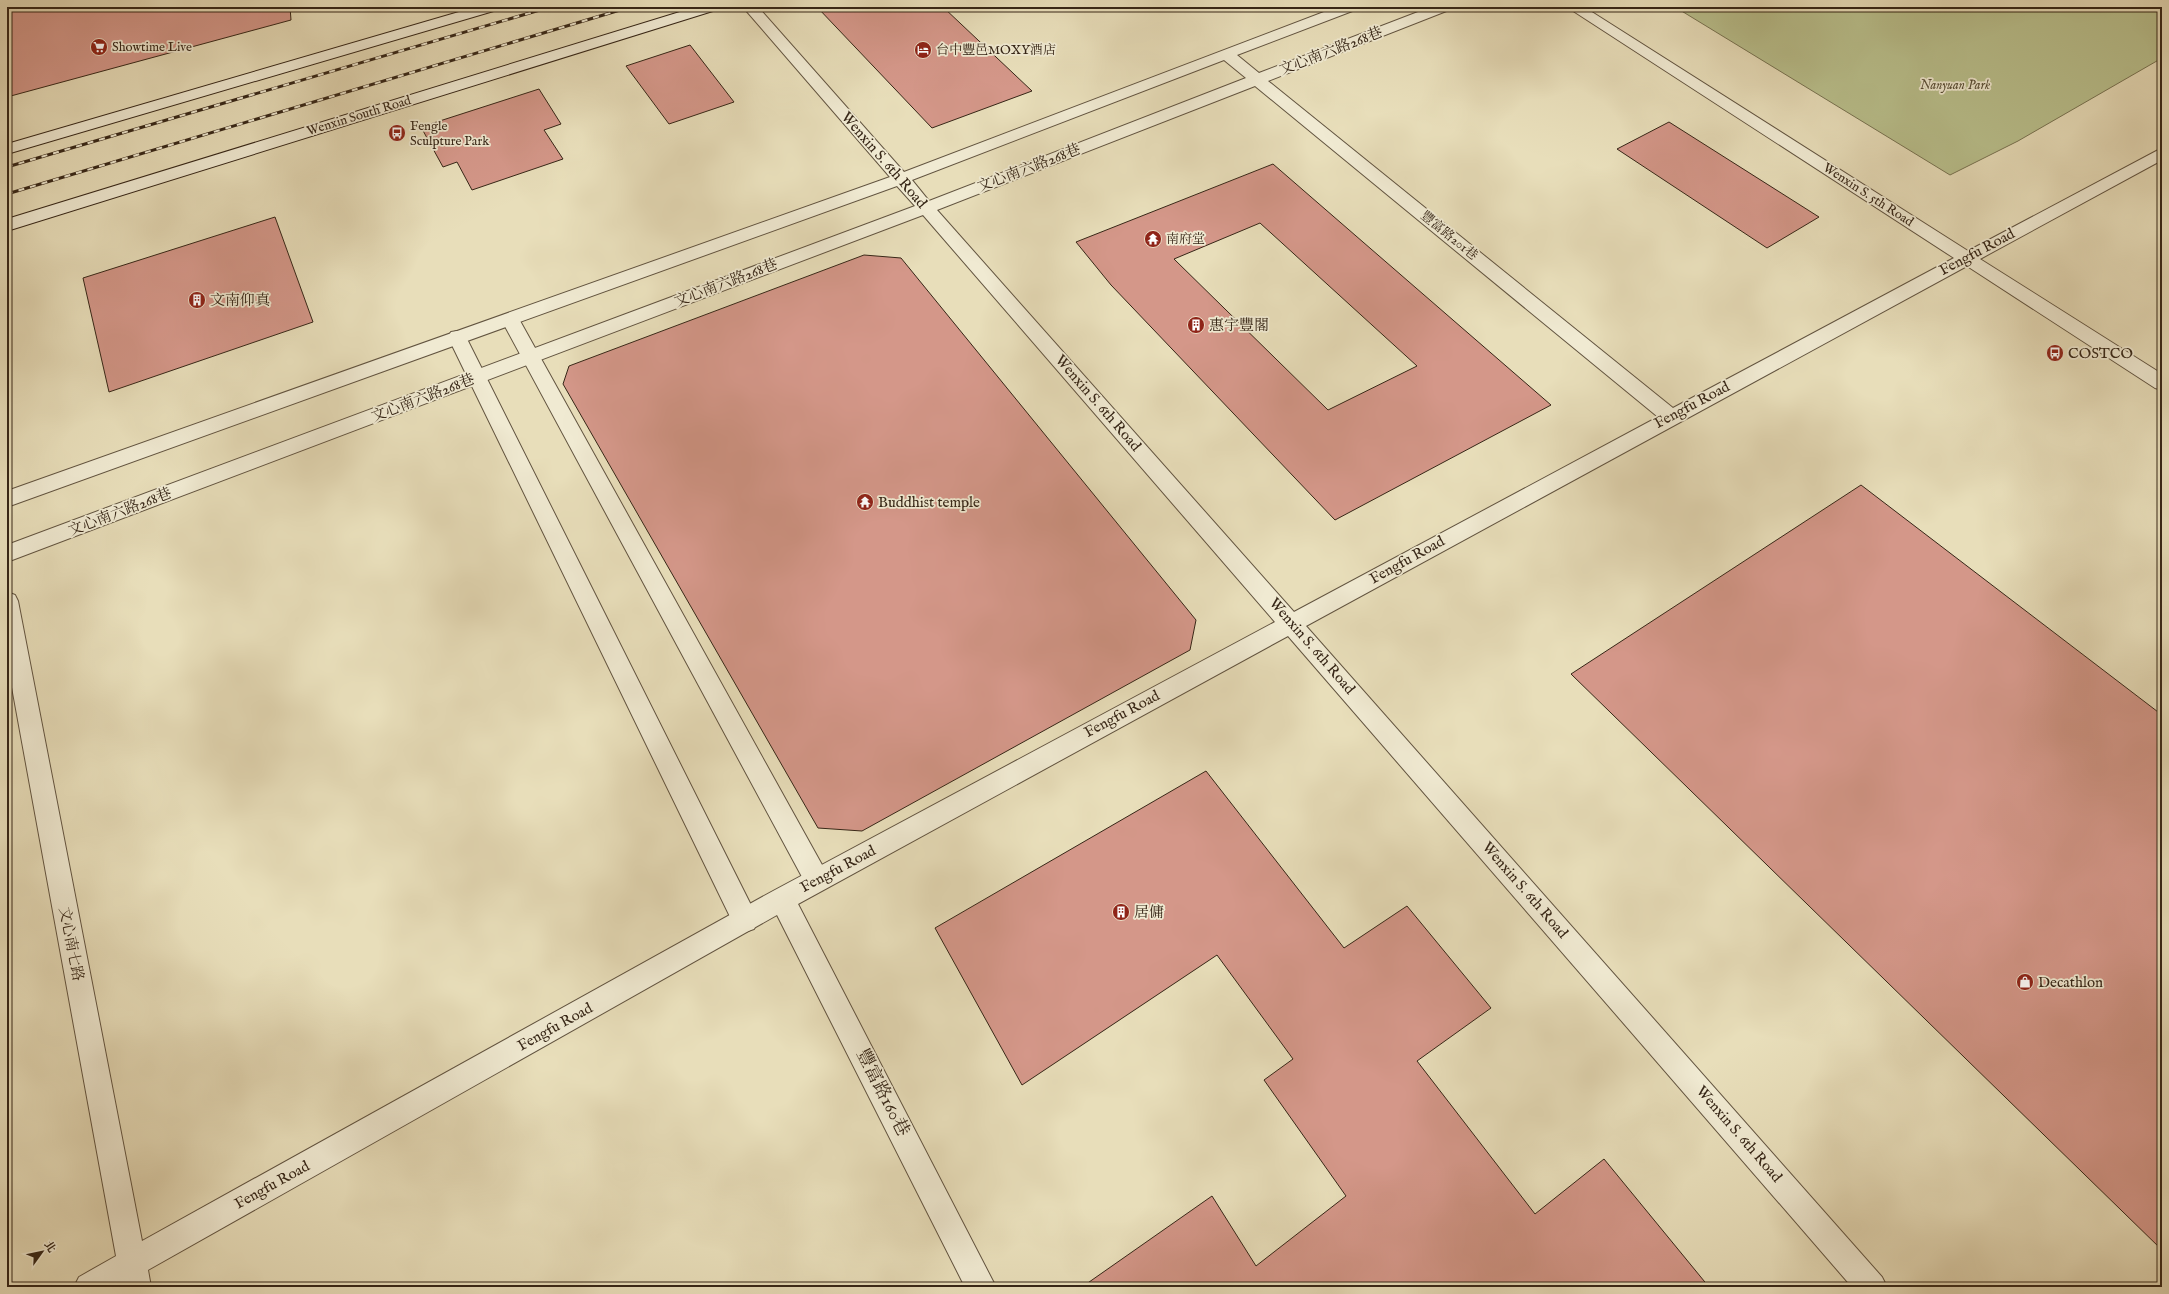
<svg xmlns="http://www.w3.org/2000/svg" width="2169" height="1294" viewBox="0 0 2169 1294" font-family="'IM FELL English','Noto Serif TC',serif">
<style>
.green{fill:#b9c08d;stroke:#787352}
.building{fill:#d49789;stroke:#362617;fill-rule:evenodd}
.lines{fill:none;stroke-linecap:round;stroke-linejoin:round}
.lane-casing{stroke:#625440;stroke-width:2}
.street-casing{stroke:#625440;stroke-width:2}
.secondary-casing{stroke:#362617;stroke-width:2}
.lane{fill:#f0ead2;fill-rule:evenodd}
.street{fill:#f0ead2;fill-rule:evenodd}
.secondary{fill:#f0ead2;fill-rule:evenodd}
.rail-casing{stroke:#362617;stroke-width:3}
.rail{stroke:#f0ead2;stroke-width:2;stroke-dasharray:6;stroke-linecap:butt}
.labels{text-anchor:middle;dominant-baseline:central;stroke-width:3.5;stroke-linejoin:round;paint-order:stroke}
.far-poi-label{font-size:13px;fill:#362617;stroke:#f0ead2;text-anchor:start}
.far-park-label{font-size:13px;font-style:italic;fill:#574c34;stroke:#f0ead2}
.far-street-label{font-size:13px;fill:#362617;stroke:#f0ead2}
.street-label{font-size:15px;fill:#362617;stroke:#f0ead2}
.poi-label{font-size:15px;fill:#362617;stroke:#f0ead2;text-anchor:start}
.near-street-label{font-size:18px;fill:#362617;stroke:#f0ead2}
</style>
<rect width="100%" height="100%" fill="#e8deba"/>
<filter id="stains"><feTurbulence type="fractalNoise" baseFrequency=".005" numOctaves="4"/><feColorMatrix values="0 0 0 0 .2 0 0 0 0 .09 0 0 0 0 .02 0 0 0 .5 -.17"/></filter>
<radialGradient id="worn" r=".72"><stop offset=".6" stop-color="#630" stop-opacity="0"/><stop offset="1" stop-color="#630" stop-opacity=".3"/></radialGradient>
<!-- green -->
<path class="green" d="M1675 7H2162V58L2018 141 1950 175Z"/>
<!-- building -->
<path class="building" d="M7 7H290L291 20 7 97Z
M817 7H943L1032 91 932 128Z
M690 45 734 102 669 124 626 66Z
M539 89 561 124 544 130 563 159 472 190 457 162 443 167 421 127Z
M1669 122 1819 217 1767 248 1617 149Z
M1273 164 1551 405 1335 520 1111 285 1076 242ZM1260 223 1417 366 1328 410 1174 259Z
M275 217 313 322 109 392 83 278Z
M864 255 901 258 1196 620 1190 650 862 831 818 828 563 384 569 366Z
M1861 485 2162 715V1250L1571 674Z
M1206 771 1344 948 1407 906 1491 1008 1417 1061 1535 1214 1604 1159 1709 1287H1082L1212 1196 1256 1266 1346 1196 1264 1080 1293 1059 1217 955 1022 1085 935 928Z"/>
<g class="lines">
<!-- lane casing -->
<g class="lane-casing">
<path id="lane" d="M510 313 516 315 519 319 826 872 829 880 826 888 817 892 808 888 501 319 504 315Z
M457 331 463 332 466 337 754 911 758 920 754 929 745 932 736 929 448 337 451 332Z"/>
</g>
<!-- street casing -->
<g class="street-casing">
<path id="street" d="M743 7H758L904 172 1337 7H1357L1355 10 1237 55 1259 73 1431 7H1451L1449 10 1268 81 1673 408 1954 258 1567 7H1584L1968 251 2162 148V160L1980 259 2162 374V390L2155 388 1967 266 1306 626 1882 1277 1887 1287H1852L1288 636 798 904 996 1287H965L777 915 148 1270 151 1287H121V1285L118 1287H74L79 1277 116 1256 7 660V592L15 595 18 601 142 1241 773 891 1275 622 923 215 7 562V545L915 206 897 186 7 507V491L890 177ZM1224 60 1246 78 929 201 912 180ZM1255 86 1658 417 1294 612 937 210Z"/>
</g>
<!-- secondary casing -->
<g class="secondary-casing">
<path id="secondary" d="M476 7H499L497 10 7 154V144Z
M696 7H718L716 10 7 231V219Z"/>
</g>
<!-- lane -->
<use href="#lane" class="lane"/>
<!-- street -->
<use href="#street" class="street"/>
<!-- secondary -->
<use href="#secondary" class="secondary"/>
<!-- rail casing -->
<g class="rail-casing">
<path id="rail" d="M7 167 550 7
M7 194 630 7"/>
</g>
<!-- rail -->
<use href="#rail" class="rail"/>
</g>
<!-- icons -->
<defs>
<g id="supermarket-disc" transform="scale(0.9)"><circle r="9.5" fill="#8f2418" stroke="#f0ead2"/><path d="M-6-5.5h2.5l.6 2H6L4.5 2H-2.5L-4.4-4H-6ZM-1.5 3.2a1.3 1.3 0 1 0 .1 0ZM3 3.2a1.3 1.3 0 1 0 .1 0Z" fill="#fff"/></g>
<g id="hotel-disc" transform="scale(0.9)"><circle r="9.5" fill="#8f2418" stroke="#f0ead2"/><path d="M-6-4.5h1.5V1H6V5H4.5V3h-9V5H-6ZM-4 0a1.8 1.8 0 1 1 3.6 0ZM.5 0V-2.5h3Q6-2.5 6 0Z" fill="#fff"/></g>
<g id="bus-disc" transform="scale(0.9)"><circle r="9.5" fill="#8f2418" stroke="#f0ead2"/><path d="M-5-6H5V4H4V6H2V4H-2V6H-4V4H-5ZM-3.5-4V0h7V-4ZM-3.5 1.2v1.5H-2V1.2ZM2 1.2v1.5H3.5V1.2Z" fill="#fff"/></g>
<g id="temple-disc" transform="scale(0.9)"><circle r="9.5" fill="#8f2418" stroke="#f0ead2"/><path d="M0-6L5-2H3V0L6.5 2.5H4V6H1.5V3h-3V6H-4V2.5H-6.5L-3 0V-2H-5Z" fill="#fff"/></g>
<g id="building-disc" transform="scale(0.9)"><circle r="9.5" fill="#8f2418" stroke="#f0ead2"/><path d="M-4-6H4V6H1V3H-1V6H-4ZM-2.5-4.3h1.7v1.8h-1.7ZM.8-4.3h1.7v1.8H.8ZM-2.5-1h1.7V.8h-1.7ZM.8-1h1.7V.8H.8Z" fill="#fff"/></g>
<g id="shop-disc" transform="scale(0.9)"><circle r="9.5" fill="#8f2418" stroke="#f0ead2"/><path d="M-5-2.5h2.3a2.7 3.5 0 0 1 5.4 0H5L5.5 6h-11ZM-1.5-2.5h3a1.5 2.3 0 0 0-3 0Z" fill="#fff"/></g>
</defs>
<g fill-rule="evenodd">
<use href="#supermarket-disc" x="99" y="47"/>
<use href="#hotel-disc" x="923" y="50"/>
<use href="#bus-disc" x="397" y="133"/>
<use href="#temple-disc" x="1153" y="239"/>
<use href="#building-disc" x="197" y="300"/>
<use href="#building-disc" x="1196" y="325"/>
<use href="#bus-disc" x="2055" y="353"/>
<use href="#temple-disc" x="865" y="502"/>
<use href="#building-disc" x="1121" y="912"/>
<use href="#shop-disc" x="2025" y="982"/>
</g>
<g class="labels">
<!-- far-poi labels -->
<g class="far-poi-label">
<text x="112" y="47">Showtime Live</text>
<text x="936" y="50">台中豐邑MOXY酒店</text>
<text x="410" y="126">Fengle<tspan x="410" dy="15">Sculpture Park</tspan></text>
<text x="1166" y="239">南府堂</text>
</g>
<!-- far-park labels -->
<g class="far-park-label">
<text x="1955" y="85">Nanyuan Park</text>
</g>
<!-- far-street labels -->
<g class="far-street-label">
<text transform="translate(359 116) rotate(-17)">Wenxin South Road</text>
<text transform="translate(1868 195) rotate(33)">Wenxin S. 5th Road</text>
<text transform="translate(1449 236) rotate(39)">豐富路201巷</text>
</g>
<!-- street labels -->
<g class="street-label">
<text transform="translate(1331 51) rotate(-21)">文心南六路268巷</text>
<text transform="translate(884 160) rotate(49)">Wenxin S. 6th Road</text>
<text transform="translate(1029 168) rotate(-21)">文心南六路268巷</text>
<text transform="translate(1977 252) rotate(-28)">Fengfu Road</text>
<text transform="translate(726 283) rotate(-21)">文心南六路268巷</text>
<text transform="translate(423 398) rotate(-21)">文心南六路268巷</text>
<text transform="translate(1098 403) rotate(49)">Wenxin S. 6th Road</text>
<text transform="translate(1692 405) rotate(-28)">Fengfu Road</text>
<text transform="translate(120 512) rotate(-21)">文心南六路268巷</text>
<text transform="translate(1407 560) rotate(-29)">Fengfu Road</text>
<text transform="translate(1312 646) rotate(49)">Wenxin S. 6th Road</text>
<text transform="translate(1122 714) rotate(-28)">Fengfu Road</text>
<text transform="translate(838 869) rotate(-28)">Fengfu Road</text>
<text transform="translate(1525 890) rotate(49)">Wenxin S. 6th Road</text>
<text transform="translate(71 944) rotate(79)">文心南七路</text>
<text transform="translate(555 1027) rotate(-29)">Fengfu Road</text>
<text transform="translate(1739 1134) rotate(49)">Wenxin S. 6th Road</text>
<text transform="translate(272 1185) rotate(-29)">Fengfu Road</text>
</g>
<!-- poi labels -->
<g class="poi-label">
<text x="210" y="300">文南仰真</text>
<text x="1209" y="325">惠宇豐閣</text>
<text x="2068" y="353">COSTCO</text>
<text x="878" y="502">Buddhist temple</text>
<text x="1134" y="912">居傭</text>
<text x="2038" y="982">Decathlon</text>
</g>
<!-- near-street labels -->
<g class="near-street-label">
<text transform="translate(882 1093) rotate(63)">豐富路160巷</text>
</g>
</g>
<!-- margin -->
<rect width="2169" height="1294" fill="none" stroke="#e8deba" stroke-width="24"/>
<rect x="8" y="8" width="2153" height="1278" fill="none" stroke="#362617" stroke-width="2"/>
<rect x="12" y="12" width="2145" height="1270" fill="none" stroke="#362617"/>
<!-- north arrow -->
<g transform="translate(42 1252) rotate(57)" stroke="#f0ead2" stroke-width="3" paint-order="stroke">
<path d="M0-3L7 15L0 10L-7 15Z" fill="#362617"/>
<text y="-6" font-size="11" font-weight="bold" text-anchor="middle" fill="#362617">北</text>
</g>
<rect width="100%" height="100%" filter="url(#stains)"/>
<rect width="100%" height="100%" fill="url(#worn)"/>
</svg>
